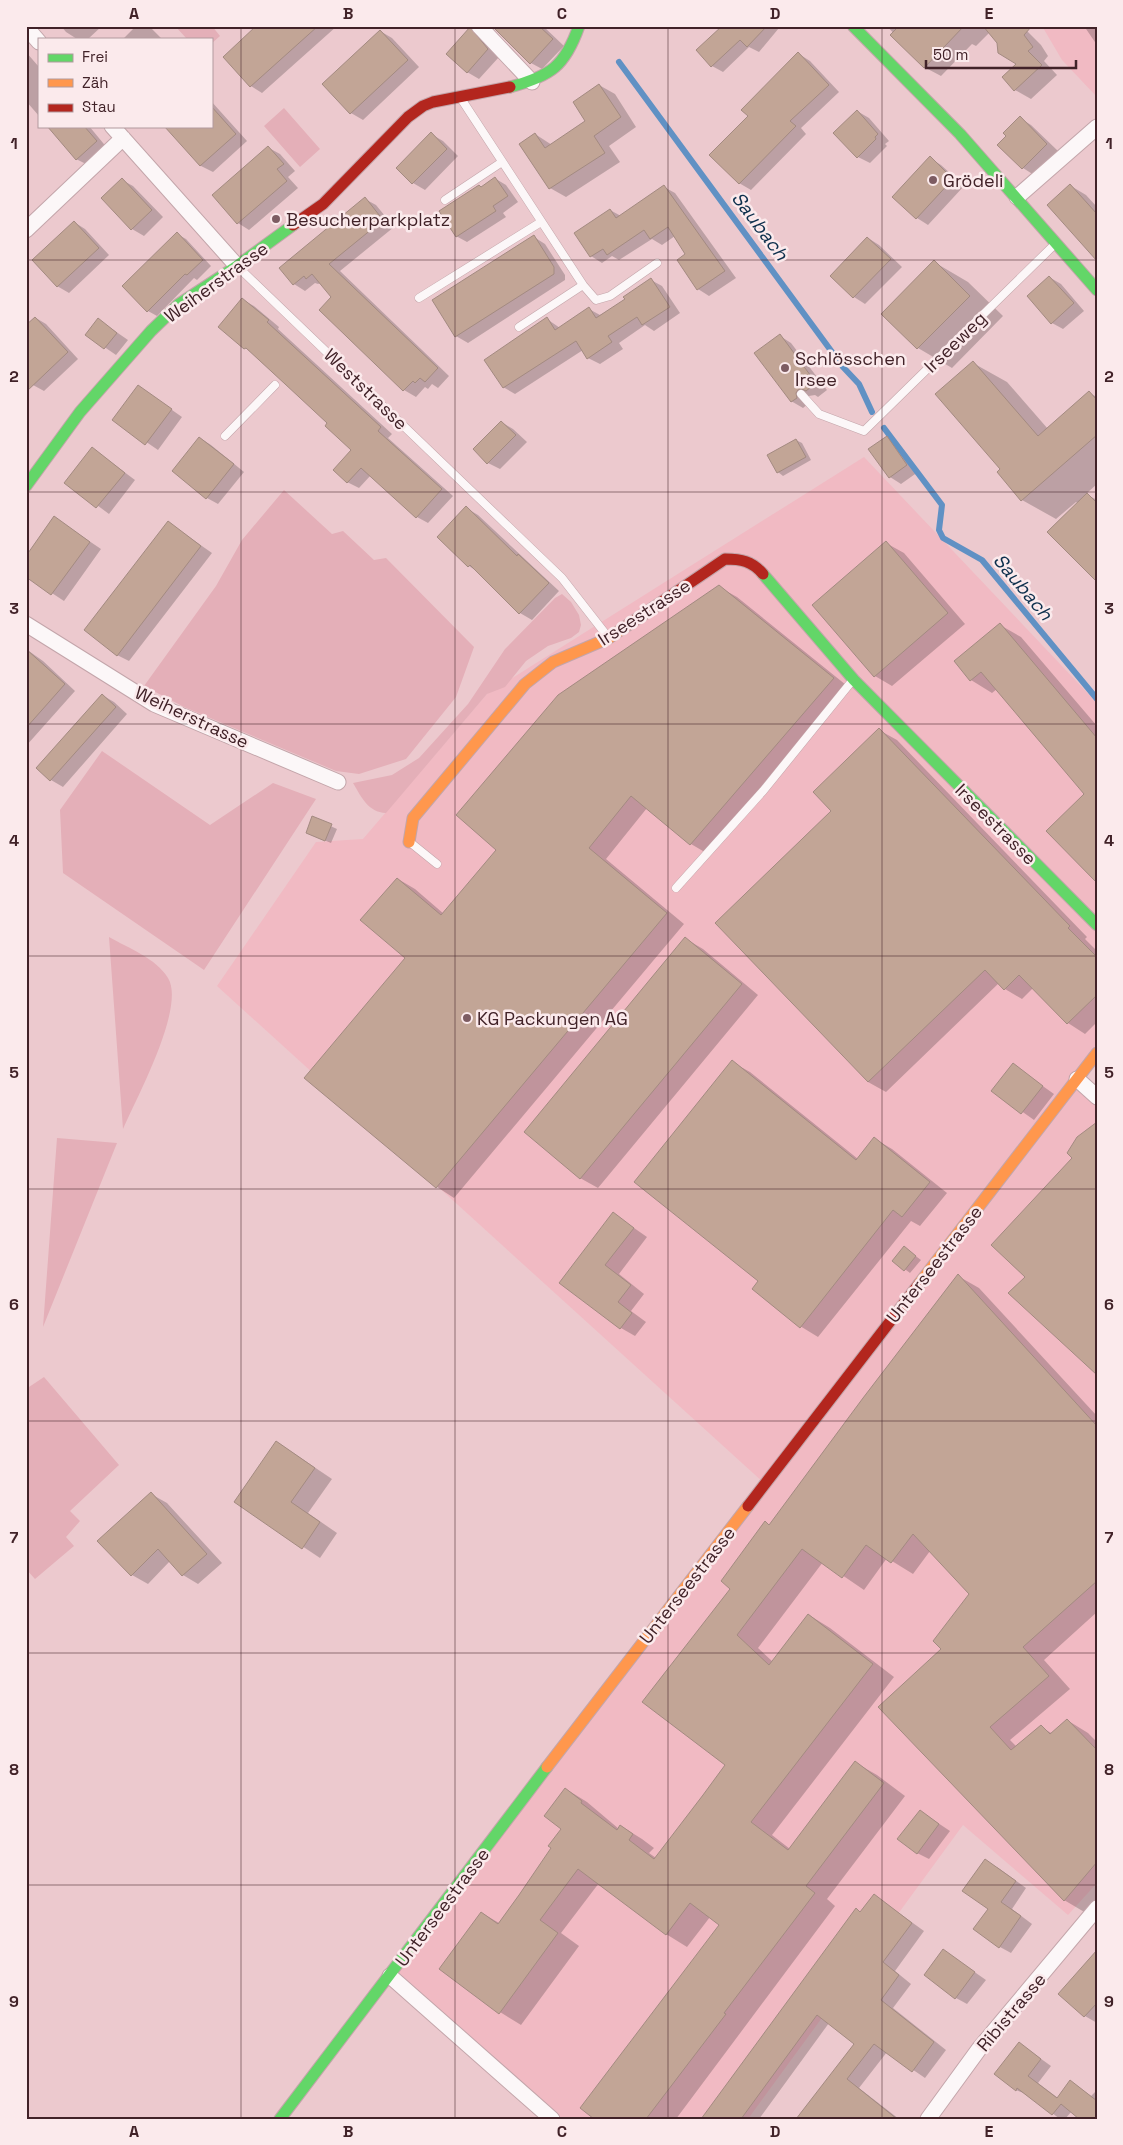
<svg xmlns="http://www.w3.org/2000/svg" width="1123" height="2145" viewBox="0 0 1123 2145" font-family="'Space Grotesk',sans-serif">
<style>
.built{fill:#f1bac3}
.green{fill:#e4afb8}
.shadow{fill:#0003}
.lines{fill:none;stroke-linecap:round;stroke-linejoin:round}
.stream{stroke:#6091c4;stroke-width:6}
.building{fill:#c2a596;stroke:#a38a81}
.lane-casing{stroke:#c3a5aa;stroke-width:9}
.street-casing{stroke:#c3a5aa;stroke-width:17}
.fast-casing{stroke:#c3a5aa;stroke-width:13}
.slow-casing{stroke:#c3a5aa;stroke-width:13}
.jam-casing{stroke:#c3a5aa;stroke-width:13}
.lane{stroke:#fcf7f8;stroke-width:8}
.street{stroke:#fcf7f8;stroke-width:15}
.fast{stroke:#63d668;stroke-width:11}
.slow{stroke:#ff974d;stroke-width:11}
.jam{stroke:#b3261e;stroke-width:11}
.grid{fill:none;stroke:#412228;stroke-width:1;stroke-opacity:0.55}
.poi-dot{fill:#7d5c62;stroke:#fbeaec;stroke-width:2}
.labels{text-anchor:middle;dominant-baseline:central;stroke-width:5;stroke-linejoin:round;paint-order:stroke}
.poi-label{font-size:18px;fill:#412228;stroke:#fbeaec;text-anchor:start}
.street-label{font-size:18px;fill:#412228;stroke:#fbeaec}
.water-label{font-size:19px;font-style:italic;fill:#0d2f4c;stroke:#fbeaec}
.neatline{fill:none;stroke:#412228;stroke-width:2}
.grid-label{font-size:16px;text-anchor:middle;font-weight:bold;fill:#412228}
</style>
<rect width="100%" height="100%" fill="#ecc9ce"/>
<!-- built -->
<path class="built" d="M1042 26H1097V97L1062 60Z
M864 457 1097 703V1049L1077 1079 1097 1098V1883L1068 1915 963 1825 748 2119H554L390 1976 765 1484 217 986 316 842 363 839 487 694Z"/>
<!-- green -->
<path class="green" d="M175 26H212L220 36 211 44V39H187Z
M284 108 320 149 300 167 264 126Z
M284 490 332 534 343 531 374 560 386 558 474 647 456 697 406 759 359 774 336 771 184 707 144 686 216 586 242 540Z
M562 594 571 602 579 615 581 625 579 632 571 638 548 646 526 661 505 687 487 694 386 813C368 812 362 798 353 783L392 775 419 758 468 704 505 649 555 598Z
M102 751 210 825 273 783 316 799 204 970 63 873 60 810Z
M109 937C128 948 156 958 168 978 186 1007 136 1099 123 1129Z
M57 1138 117 1143 43 1327Z
M44 1377 119 1465 70 1511 80 1521 66 1537 74 1546 35 1579 26 1569V1389Z"/>
<!-- shadow -->
<path class="shadow" d="M61 26H102L88 39H77L66 32Z
M136 26H149L162 39H123Z
M258 26H337L262 93 251 86Z
M493 26H543L564 46 542 69 531 63Z
M724 26H777L779 28 759 52 749 47 723 72 712 66Z
M887 26H1022L1041 45 1048 56 1044 61 1057 75 1031 99 1015 90 1019 64 990 32 976 46 972 44 941 76 924 67Z
M1084 26H1097V45Z
M470 29 482 36 499 57 479 79 467 72Z
M380 31 392 38 419 67 363 120 351 113 324 84Z
M26 52 39 67V116L26 101Z
M799 54 810 61 839 92 801 128 806 134 751 190 739 183 750 116Z
M599 85 615 94 636 127 609 146 620 162 566 197 550 188 535 134 552 145 587 121Z
M211 101 247 141 213 172 201 166 165 126H211Z
M857 111 869 118 889 141 885 144 887 146 870 163 858 157Z
M1020 118 1031 125 1058 151 1034 175 1023 168 1008 136Z
M48 126H89L108 149 88 165 76 159Z
M431 134 443 141 458 156 425 190 413 183 397 168Z
M269 148 280 154 295 171 288 177 298 188 249 230 238 223Z
M930 158 941 165 964 186 928 225 917 218 894 197Z
M496 179 506 185 518 202 503 213 506 217 467 242 456 236 482 188Z
M122 180 133 186 163 217 144 236 132 229 103 198Z
M1071 186 1086 195 1097 207V260Z
M664 187 675 193 736 278 709 296 698 289 687 255 675 236 662 245 652 239 619 260 612 256 602 263 591 256 610 210 621 216Z
M365 199 376 205 394 227 340 271 449 376 438 388 432 384 428 389 425 387 416 397 404 390 321 309 333 297 321 283 318 284 315 283 305 291 294 284Z
M74 222 85 229 109 255 69 293 57 286Z
M177 234 186 239 211 266 197 280 194 278 157 316 148 311Z
M534 237 545 244 565 275V280L468 343 456 336Z
M868 238 879 245 902 267 865 304 854 297Z
M934 262 968 282 1003 316 952 368 918 348 883 314Z
M1049 277 1061 284 1084 311 1063 329 1052 323Z
M651 280 662 286 680 313 654 331 645 325 619 343 623 349 600 364 588 358 583 350 515 394 503 387 547 319 560 328 589 309 600 315 627 300Z
M243 300 254 306 279 327 278 329 392 434 388 438 453 496 428 523 417 517 371 475 359 488 347 482 353 450 329 423 252 352 245 348Z
M36 318 46 324 78 359 44 391 33 385Z
M99 320 128 340 116 355 87 335Z
M780 336 791 343 827 390 818 397 815 395 809 396 807 400 808 404 803 408 791 401Z
M973 363 1007 382 1048 429 1089 393 1097 397V484L1086 494 1097 500V580L1078 503 1076 502 1056 519 1022 500 1002 469Z
M138 386 182 417 158 450 114 420Z
M501 422 513 429 527 442 500 469 488 463Z
M887 437 898 444 918 472 901 484 890 477Z
M200 438 211 445 244 472 218 504 207 498Z
M796 440 802 443 811 460 783 476 778 472Z
M92 448 135 480 109 514 66 482Z
M466 508 478 515 559 591 532 620 520 613 478 572 469 566Z
M55 518 101 549 64 601 26 576Z
M169 523 212 553 129 661 117 655Z
M886 543 904 553 965 624 892 686 875 676Z
M719 587 737 597 851 689 708 854 691 844 647 808 606 859 684 924 454 1198 437 1187 306 1078 407 958 398 879 415 889 444 914Z
M1000 625 1021 637 1097 726V881L1086 794 997 689 992 693 971 680 955 662Z
M26 649 43 661 75 691 26 746Z
M102 695 114 702 127 714 63 787 51 780 37 768Z
M879 730 897 740 1087 937 1085 939 1097 951V1022L1085 1034 1068 1023 1033 988 1022 999 1005 989 999 983 886 1092 868 1082 833 811Z
M313 818 337 829 331 843 307 833Z
M686 939 703 949 758 995 598 1188 580 1178Z
M732 1062 750 1072 858 1159 875 1139 892 1149 947 1193 920 1226 911 1221 818 1337 800 1326 760 1281Z
M1013 1065 1054 1094 1034 1120 993 1091Z
M614 1214 647 1237 619 1274 644 1294 631 1311 646 1322 635 1336 621 1328 561 1282Z
M909 1251 921 1260 910 1273 894 1261Z
M958 1276 979 1288 1097 1416V1612L1044 1660 1070 1689 1010 1740 1017 1747 1041 1727 1053 1734 1067 1720 1088 1733 1097 1742V1899L1086 1913 1064 1900 942 1649 971 1594 930 1551 913 1574 887 1558 864 1590 823 1562 758 1648 773 1662 809 1615 830 1628 894 1677 772 1835 790 1849 856 1763 877 1775 905 1796 827 1899 835 1906 676 2119H596L720 1925 710 1917 687 1947 666 1934 599 1883 561 1933 579 1946 521 2025 500 2012 482 1913 499 1923 553 1848 562 1829 566 1789 587 1802 619 1829 621 1826 642 1839 654 1848 649 1853 656 1858 726 1765 731 1589 770 1526Z
M277 1442 332 1479 308 1513 337 1533 320 1558 236 1502Z
M151 1494 167 1503 222 1563 198 1584 183 1575 170 1561 148 1584 132 1575Z
M920 1811 950 1831 929 1859 917 1853Z
M997 1867 1026 1888 1012 1909 1032 1924 1011 1953 1000 1947 990 1908Z
M874 1895 924 1931 895 1971 911 1984 893 2008 946 2050 925 2078 887 2052 859 2088 899 2119H799L856 2044 829 2023 759 2119H702L856 1910 861 1913Z
M943 1950 986 1980 967 2004 956 1998Z
M1097 1962V2023L1085 2016 1060 1994Z
M1019 2043 1051 2066 1038 2083 1058 2098 1071 2082 1091 2096 1097 2090V2119L1072 2111 1065 2119H1060L1028 2095 1016 2090Z"/>
<g class="lines">
<!-- stream -->
<path class="stream" d="M619 62 843 367 859 384 872 412
M884 428 942 505 939 530 943 538 982 560 1097 699"/>
</g>
<!-- building -->
<path class="building" d="M256 26H318L250 87 223 57Z
M492 26H539L553 39 530 64Z
M722 26H767L747 47 740 40 711 67 696 50Z
M899 26H964L924 68 890 35Z
M983 26H1032L1024 35 1033 47 1028 51 1042 65 1014 91 1002 77 1016 64 998 53 997 43Z
M470 27 488 49 467 73 446 54Z
M380 30 408 60 350 114 322 84Z
M798 52 829 85 790 121 796 126 739 184 709 155 748 116 741 110Z
M599 84 621 117 594 136 605 153 549 189 519 144 535 133 545 148 585 121 573 102Z
M211 106 236 134 200 166 164 126H211Z
M857 110 878 134 875 137 876 139 857 158 833 133Z
M1020 116 1047 144 1022 169 997 145 1006 136 1003 133Z
M47 126H84L97 141 76 160Z
M431 132 447 149 412 184 396 168Z
M268 146 284 164 277 169 287 181 237 224 212 195Z
M930 156 953 179 916 219 892 197Z
M495 177 508 196 493 206 496 211 456 237 439 211 479 185 481 187Z
M122 178 152 210 131 230 101 198Z
M1070 184 1097 214V261L1047 205Z
M664 185 725 271 697 290 677 260 685 254 668 227 650 239 644 230 607 255 603 249 590 257 574 233 610 209 616 218Z
M365 197 383 220 329 264 438 368 425 382 420 378 415 383 413 381 403 391 319 310 331 297 312 274 306 279 304 276 293 285 279 268Z
M74 221 99 248 57 287 32 260Z
M177 232 203 260 187 275 185 274 147 312 122 286Z
M534 235 554 267V274L455 337 432 300Z
M867 237 891 259 853 298 830 276Z
M934 260 970 296 917 349 881 314Z
M1049 276 1074 303 1051 324 1027 296Z
M651 278 670 307 642 325 637 317 608 336 612 342 587 359 576 341 503 388 484 360 547 317 555 330 589 307 596 318 625 299 623 297Z
M242 298 269 320 267 322 381 427 378 431 442 489 416 518 361 468 347 483 333 470 351 450 325 426 327 423 285 384 246 348 244 349 218 327Z
M35 317 68 352 26 392V325Z
M98 318 117 333 104 349 85 335Z
M780 334 816 383 806 391 802 389 798 390 796 393 797 398 791 402 754 353Z
M973 361 1038 436 1089 391 1097 400V435L1021 501 997 472 1000 469 935 394Z
M138 385 172 409 145 445 112 420Z
M501 421 516 435 487 464 473 449Z
M887 436 907 465 889 478 868 449Z
M199 437 234 464 206 499 172 471Z
M796 439 806 457 777 473 767 455Z
M92 447 125 473 96 508 64 483Z
M1087 493 1097 503V582L1047 532Z
M466 506 517 556 518 554 549 583 519 614 470 565 468 567 437 537Z
M54 516 90 542 51 595 26 577V556Z
M168 521 201 546 117 656 84 630Z
M886 541 948 613 874 677 812 605Z
M719 585 834 678 690 845 631 796 589 848 667 913 436 1188 304 1078 405 958 360 920 397 878 441 915 496 850 456 815 558 695Z
M1000 623 1097 738V883L1046 831 1084 794 981 672 970 681 954 661Z
M26 649 65 684 26 728Z
M102 694 116 707 50 781 36 768Z
M879 728 1070 926 1068 928 1097 957V995L1067 1024 1019 975 1004 990 985 970 868 1082 715 923 831 811 813 792Z
M312 816 332 824 325 841 306 833Z
M685 937 742 984 580 1179 524 1132Z
M732 1060 856 1160 874 1137 930 1182 902 1217 893 1210 800 1328 752 1289 758 1281 634 1182Z
M1013 1063 1043 1086 1021 1114 991 1091Z
M1097 1122V1375L1008 1293 1025 1277 991 1245 1072 1158 1067 1153 1077 1137Z
M613 1212 634 1228 605 1265 631 1285 618 1302 632 1313 620 1329 559 1283Z
M904 1246 916 1256 904 1271 892 1261Z
M958 1274 1097 1426V1581L1023 1647 1049 1676 990 1727 1011 1750 1041 1725 1050 1734 1067 1719 1097 1750V1862L1064 1901 878 1707 941 1649 933 1641 969 1594 913 1534 891 1563 866 1545 842 1578 802 1549 737 1635 769 1665 808 1614 873 1664 751 1822 788 1850 855 1761 884 1783 806 1886 815 1893 724 2013 726 2014 646 2119H594L580 2108 719 1925 690 1903 666 1935 578 1869 540 1920 558 1933 499 2014 439 1969 481 1912 498 1924 519 1895 551 1848 548 1846 561 1829 544 1816 565 1788 582 1801 581 1803 617 1830 620 1825 633 1834 629 1840 654 1859 703 1795 725 1765 642 1702 730 1589 721 1581 765 1521 769 1525 863 1398Z
M276 1441 315 1468 291 1502 320 1522 302 1549 234 1502Z
M151 1492 207 1554 182 1576 158 1549 131 1576 97 1541Z
M920 1810 939 1824 917 1854 897 1839Z
M985 1859 1016 1881 1001 1902 1021 1916 999 1948 973 1929 988 1909 962 1891Z
M874 1894 912 1923 883 1962 899 1975 881 2000 934 2042 912 2072 874 2044 847 2079 897 2119H796L854 2044 817 2015 741 2119H701L856 1908 860 1912Z
M943 1949 975 1972 955 1999 924 1975Z
M1097 1950V2003L1084 2017 1058 1994Z
M1019 2042 1041 2059 1028 2076 1057 2098 1070 2080 1097 2101V2119H1079L1061 2104 1052 2115 1017 2088 1016 2091 994 2074Z"/>
<g class="lines">
<!-- lane casing -->
<g class="lane-casing">
<path id="lane" d="M460 97 583 285 596 300 610 296 657 263
M445 200 502 162
M238 267 562 578 608 637
M419 298 541 222
M519 327 583 285
M801 394 819 414 864 431 1053 246
M225 436 275 385
M411 843 437 864
M676 888 763 791 852 681"/>
</g>
<!-- street casing -->
<g class="street-casing">
<path id="street" d="M479 26 532 82
M26 27 39 42
M112 126 237 266
M1017 197 1097 127
M26 230 123 138
M26 624 154 704 338 782
M1077 1079 1097 1097
M390 1976 552 2119
M928 2119 979 2049 1097 1908"/>
</g>
<!-- fast casing -->
<g class="fast-casing">
<path id="fast" d="M853 26 960 134 1097 290
M510 87C551 76 565 66 579 26
M26 486 80 412 151 331 179 304 237 266 293 225
M763 574 854 680 1097 925
M280 2119 547 1767"/>
</g>
<!-- slow casing -->
<g class="slow-casing">
<path id="slow" d="M409 842 413 818 525 684 553 662 609 638 622 629
M919 1284 1097 1053
M547 1767 748 1506"/>
</g>
<!-- jam casing -->
<g class="jam-casing">
<path id="jam" d="M293 225 323 204 408 117 423 106 433 102 510 87
M622 629 725 559C741 559 752 561 763 574
M748 1506 919 1284"/>
</g>
<!-- lane -->
<use href="#lane" class="lane"/>
<!-- street -->
<use href="#street" class="street"/>
<!-- fast -->
<use href="#fast" class="fast"/>
<!-- slow -->
<use href="#slow" class="slow"/>
<!-- jam -->
<use href="#jam" class="jam"/>
</g>
<!-- grid -->
<path class="grid" d="M241 26V2119M455 26V2119M668 26V2119M882 26V2119M26 260H1097M26 492H1097M26 724H1097M26 956H1097M26 1189H1097M26 1421H1097M26 1653H1097M26 1885H1097"/>
<!-- markers -->
<g class="poi-dot">
<circle cx="933" cy="180" r="5"/>
<circle cx="276" cy="219" r="5"/>
<circle cx="785" cy="368" r="5"/>
<circle cx="467" cy="1018" r="5"/>
</g>
<g class="labels">
<!-- poi labels -->
<g class="poi-label">
<text x="943" y="180">Grödeli</text>
<text x="286" y="219">Besucherparkplatz</text>
<text x="795" y="358">Schlösschen<tspan x="795" dy="21">Irsee</tspan></text>
<text x="477" y="1018">KG Packungen AG</text>
</g>
<!-- street labels -->
<g class="street-label">
<text transform="translate(216 282) rotate(-36)">Weiherstrasse</text>
<text transform="translate(955 342) rotate(-44)">Irseeweg</text>
<text transform="translate(366 389) rotate(44)">Weststrasse</text>
<text transform="translate(644 612) rotate(-33)">Irseestrasse</text>
<text transform="translate(192 717) rotate(25)">Weiherstrasse</text>
<text transform="translate(996 824) rotate(45)">Irseestrasse</text>
<text transform="translate(934 1264) rotate(-52)">Unterseestrasse</text>
<text transform="translate(687 1585) rotate(-52)">Unterseestrasse</text>
<text transform="translate(442 1907) rotate(-53)">Unterseestrasse</text>
<text transform="translate(1011 2012) rotate(-50)">Ribistrasse</text>
</g>
<!-- water labels -->
<g class="water-label">
<text transform="translate(760 226) rotate(53)">Saubach</text>
<text transform="translate(1023 587) rotate(50)">Saubach</text>
</g>
</g>
<!-- border -->
<rect width="1123" height="2145" fill="none" stroke="#fbeaec" stroke-width="55"/>
<!-- legend -->
<rect x="38" y="38" width="175" height="90" fill="#fbeaec" stroke="#b19a9e"/>
<rect x="48" y="54" width="25" height="8" fill="#63d668" stroke="#b19a9e"/>
<text x="82" y="62" font-size="15" fill="#412228">Frei</text>
<rect x="48" y="79" width="25" height="8" fill="#ff974d" stroke="#b19a9e"/>
<text x="82" y="88" font-size="15" fill="#412228">Zäh</text>
<rect x="48" y="104" width="25" height="8" fill="#b3261e" stroke="#b19a9e"/>
<text x="82" y="112" font-size="15" fill="#412228">Stau</text>
<!-- scale -->
<path d="M926 60v8h150v-8" fill="none" stroke="#412228" stroke-width="2.5"/>
<text x="933" y="60" font-size="15" fill="#412228" stroke="#fbeaec" stroke-width="4" paint-order="stroke">50 m</text>
<rect x="28" y="28" width="1068" height="2090" class="neatline"/>
<g class="grid-label">
<text x="134" y="19">A</text>
<text x="348" y="19">B</text>
<text x="562" y="19">C</text>
<text x="775" y="19">D</text>
<text x="989" y="19">E</text>
<text x="14" y="149">1</text>
<text x="1109" y="149">1</text>
<text x="14" y="382">2</text>
<text x="1109" y="382">2</text>
<text x="14" y="614">3</text>
<text x="1109" y="614">3</text>
<text x="14" y="846">4</text>
<text x="1109" y="846">4</text>
<text x="14" y="1078">5</text>
<text x="1109" y="1078">5</text>
<text x="14" y="1310">6</text>
<text x="1109" y="1310">6</text>
<text x="14" y="1543">7</text>
<text x="1109" y="1543">7</text>
<text x="14" y="1775">8</text>
<text x="1109" y="1775">8</text>
<text x="14" y="2007">9</text>
<text x="1109" y="2007">9</text>
<text x="134" y="2137">A</text>
<text x="348" y="2137">B</text>
<text x="562" y="2137">C</text>
<text x="775" y="2137">D</text>
<text x="989" y="2137">E</text>
</g>
</svg>
